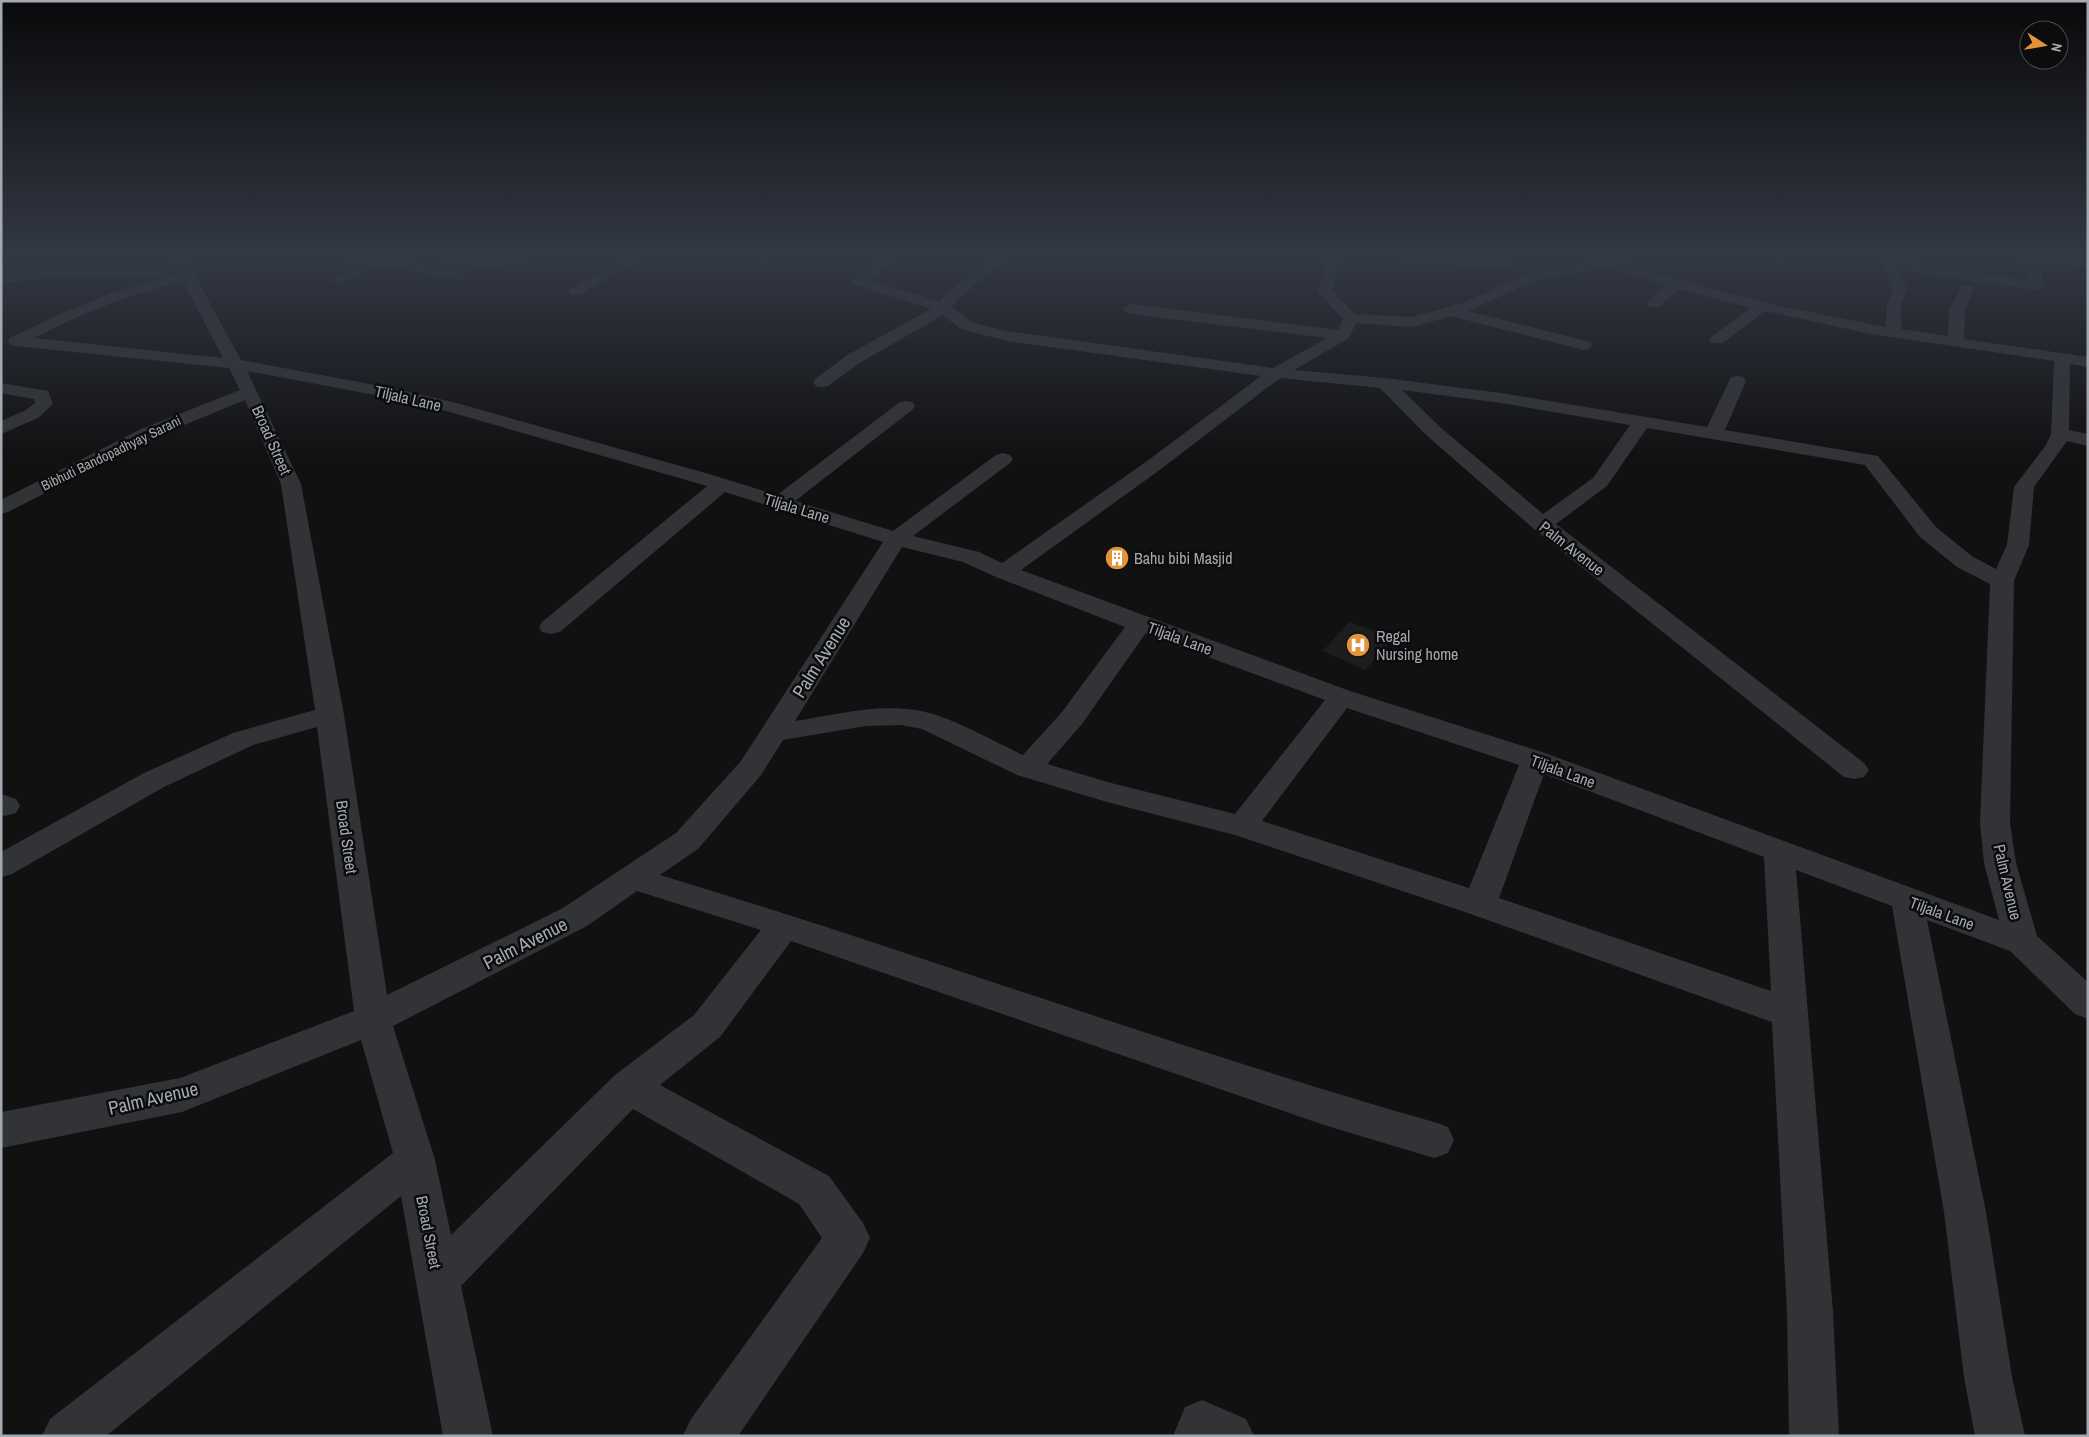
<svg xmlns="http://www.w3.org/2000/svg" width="2089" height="1437" viewBox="0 0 2089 1437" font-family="'Archivo Narrow',sans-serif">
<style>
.built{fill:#1d1d1f}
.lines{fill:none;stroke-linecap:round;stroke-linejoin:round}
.minor{fill:#323336;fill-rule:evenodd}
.labels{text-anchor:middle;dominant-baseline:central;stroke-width:5;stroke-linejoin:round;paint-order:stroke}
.far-street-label{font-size:14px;fill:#a3a9b1;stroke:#0c0c0d}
.street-label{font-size:16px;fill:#a3a9b1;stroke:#0c0c0d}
.poi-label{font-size:16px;fill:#a3a9b1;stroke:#0c0c0d;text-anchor:start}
.near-street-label{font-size:19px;fill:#a3a9b1;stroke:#0c0c0d}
</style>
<rect width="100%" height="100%" fill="#111112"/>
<!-- built -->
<path class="built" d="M1349 622 1394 638 1365 670 1323 651Z"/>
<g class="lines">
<!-- minor -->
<path class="minor" d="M170 256H184L196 275 195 276 241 360 386 387 453 402 709 474 777 495 900 402 906 401 912 402 915 406 912 410 795 501 893 531 996 455 1003 453 1010 455 1013 459 1010 463 913 536 979 552 1002 563 1147 461 1261 376 1007 341 961 329 943 315 861 362 828 386 822 387 816 386 813 382 816 378 849 354 931 309 853 284 851 281C858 273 870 268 878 259L874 256H891L893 258 882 271 870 280 940 302 946 294 993 256H1008L957 300 952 307 973 323 1007 331 1273 368 1327 338 1131 314 1126 312 1123 309 1126 306 1131 304 1338 330 1343 319 1318 292 1326 256H1340L1332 291 1355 314 1412 317 1465 302 1532 272 1605 260 1616 256H1631L1630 260 1621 264 1775 305 1885 327 1887 305 1893 289 1883 264 1885 261 1890 260 2029 280 2026 269 2019 256H2066L2088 259V267L2035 259 2040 269 2044 286 2042 289 2037 290 1899 270 1907 289 1901 305V329L1948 336 1949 310 1962 286H1972L1974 289 1965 310 1964 339 2088 357V367L2070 364 2069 430 2088 434V446L2067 441 2034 487 2029 545 2014 581 2010 823 2016 863 2037 936 2088 982V1019L2075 1014 2010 951 1927 920 1986 1212 2012 1377 2025 1436H1975L1964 1377 1944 1212 1892 906 1796 870 1833 1312 1839 1436H1789L1787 1312 1772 1022 1468 913 1235 835 1107 802 1017 775 922 729 901 725 866 726 783 740 761 775 698 849 660 875C919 953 1174 1048 1434 1122L1448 1127 1454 1140 1448 1153 1434 1158 1324 1125 791 941 720 1037 660 1085 829 1176 863 1223 870 1238 863 1253 738 1436H683L691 1419 822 1238 799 1204 633 1109 461 1286 493 1436H443L401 1196 106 1436H42L50 1419 393 1153 361 1040 182 1112 1 1148V1112L180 1078 354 1011 317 727 253 745 164 787 12 874 1 877V852L144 773 233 733 315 710 281 484 245 400 155 437 8 512 1 514V500L141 429 240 390 229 368 16 346 10 344 8 341 10 338 60 314 117 291 179 273ZM1607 268 1666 285 1649 301 1647 304 1649 307H1659L1679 289 1751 308 1711 337 1709 340 1711 343H1723L1765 311 1871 334 2054 361 2051 434 2046 445 2014 487 2007 545 1996 569 1973 557 1936 527 1878 456 1725 430 1746 381 1743 377 1737 376 1731 377 1707 427 1501 393 1385 378 1294 370 1349 338 1356 323 1413 327 1451 316 1584 350 1590 348 1592 345 1590 342 1467 311 1540 279ZM183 281 223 358 34 338 70 320 127 297ZM247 371 386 397 443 410 707 486 542 622 539 627 542 632 551 634 560 632 725 492 883 542 741 761 676 833 563 908 387 995 344 715 301 484ZM1280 378 1380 388 1425 434 1534 529 1844 777 1854 779 1864 777 1869 770 1864 763 1556 524 1607 486 1647 428 1865 465 1920 537 1957 567 1990 584 1980 823 1984 863 1999 920 1545 753 1350 691 1021 570 1161 469ZM1402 390 1501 403 1630 425 1593 478 1543 514 1439 426ZM902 547 963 562 996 577 1125 627 1062 712 1023 755C995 742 968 726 939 716 893 699 841 714 795 721ZM1145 634 1325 700 1235 814 1111 783 1047 764 1082 724ZM1347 708 1519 765 1469 888 1262 821ZM1544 774 1764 857 1771 991 1499 898ZM637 891 761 930 694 1015 615 1075 451 1235 435 1160 393 1026 587 926Z
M342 256H378L463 273 465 276 463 279 458 280 378 265 339 284 334 283 332 280 334 277 362 263 344 259Z
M443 256H466L491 262 508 256H528L526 259 492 270 445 259Z
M628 256H644L580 295H570L568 292 570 289Z
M1397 256H1443L1506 262 1513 266 1506 270 1404 260Z
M82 267 164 268 171 272 164 276H61L1 283V275L40 269Z
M1 383 48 391 53 404 38 418 1 434V421L26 410 35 403 34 399 1 393Z
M1 794 16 799 20 806 16 813 5 816 1 815Z
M1202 1400 1246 1419 1254 1436H1173L1185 1407Z"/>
</g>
<!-- sky -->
<linearGradient id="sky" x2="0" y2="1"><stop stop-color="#09090a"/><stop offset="0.56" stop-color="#323844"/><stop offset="1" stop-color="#323844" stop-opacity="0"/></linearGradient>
<rect width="2089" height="457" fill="url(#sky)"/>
<!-- icons -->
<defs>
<g id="building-disc" transform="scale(1.25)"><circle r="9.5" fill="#e19439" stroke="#0c0c0d"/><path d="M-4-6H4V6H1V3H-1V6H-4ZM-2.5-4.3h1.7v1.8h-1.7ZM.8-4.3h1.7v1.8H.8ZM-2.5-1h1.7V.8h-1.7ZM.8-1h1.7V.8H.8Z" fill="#fff"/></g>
<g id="hospital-disc" transform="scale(1.25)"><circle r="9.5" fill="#e19439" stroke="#0c0c0d"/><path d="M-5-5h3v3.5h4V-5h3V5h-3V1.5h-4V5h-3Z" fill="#fff"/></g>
</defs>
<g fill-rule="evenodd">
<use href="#building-disc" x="1117" y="558"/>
<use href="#hospital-disc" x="1358" y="645"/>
</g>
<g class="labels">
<!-- far-street labels -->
<g class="far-street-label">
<text transform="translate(111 453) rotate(-26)">Bibhuti Bandopadhyay Sarani</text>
</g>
<!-- street labels -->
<g class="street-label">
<text transform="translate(408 398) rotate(13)">Tiljala Lane</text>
<text transform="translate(272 440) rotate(66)">Broad Street</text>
<text transform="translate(797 508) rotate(17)">Tiljala Lane</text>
<text transform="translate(1572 548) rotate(38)">Palm Avenue</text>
<text transform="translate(1180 638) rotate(20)">Tiljala Lane</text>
<text transform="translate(1563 771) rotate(20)">Tiljala Lane</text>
<text transform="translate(347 837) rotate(82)">Broad Street</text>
<text transform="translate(2008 882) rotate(77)">Palm Avenue</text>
<text transform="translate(1942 913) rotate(20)">Tiljala Lane</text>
<text transform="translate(429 1232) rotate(79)">Broad Street</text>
</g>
<!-- poi labels -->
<g class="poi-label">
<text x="1134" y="558">Bahu bibi Masjid</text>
<text x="1376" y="636">Regal<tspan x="1376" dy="18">Nursing home</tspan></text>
</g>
<!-- near-street labels -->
<g class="near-street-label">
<text transform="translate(821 657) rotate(-58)">Palm Avenue</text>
<text transform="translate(525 943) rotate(-27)">Palm Avenue</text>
<text transform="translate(153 1098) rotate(-13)">Palm Avenue</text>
</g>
</g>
<!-- border -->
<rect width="2089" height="1437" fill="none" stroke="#a3a9b1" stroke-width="5"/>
<!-- north arrow -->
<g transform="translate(2044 45) rotate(102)"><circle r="24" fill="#0c0c0d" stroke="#484b4f"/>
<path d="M0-4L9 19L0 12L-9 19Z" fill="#e19439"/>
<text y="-8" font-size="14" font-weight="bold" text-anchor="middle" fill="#a3a9b1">N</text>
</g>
</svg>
